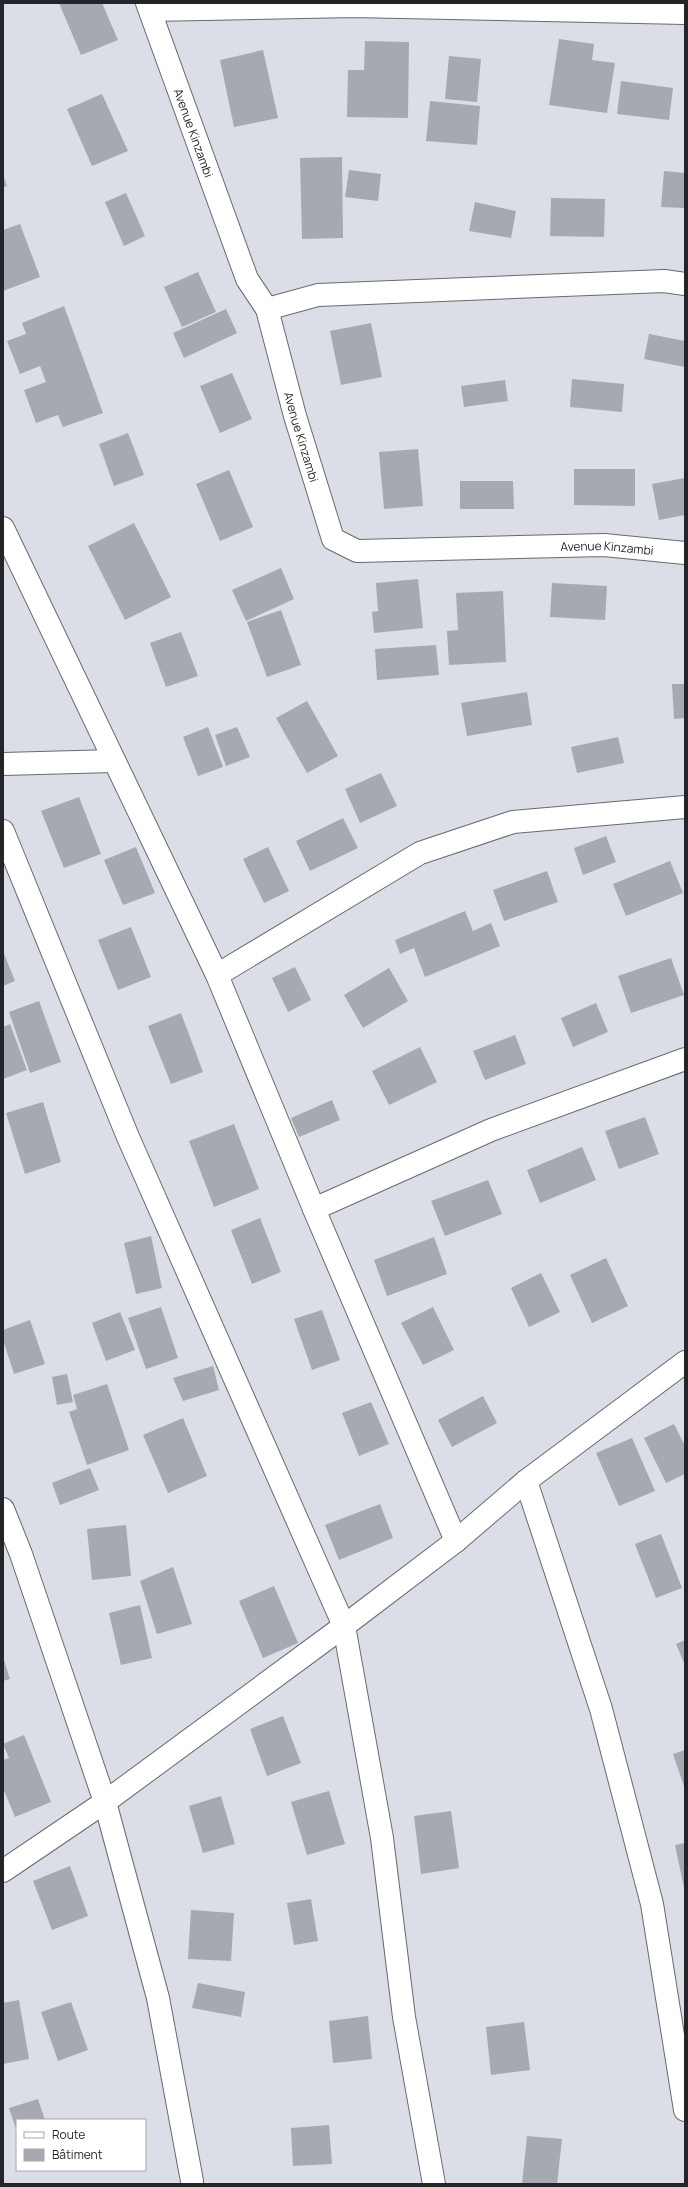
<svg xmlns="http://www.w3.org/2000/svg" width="688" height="2187" viewBox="0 0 688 2187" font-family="Manrope,sans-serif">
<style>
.building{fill:#a6a9b0}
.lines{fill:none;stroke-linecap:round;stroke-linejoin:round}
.street-casing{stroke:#686a71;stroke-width:24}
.street{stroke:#fff;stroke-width:22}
.labels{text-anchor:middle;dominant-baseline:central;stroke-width:4;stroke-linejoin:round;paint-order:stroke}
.street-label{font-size:12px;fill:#242528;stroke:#fff}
</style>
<rect width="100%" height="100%" fill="#dbdee6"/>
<!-- building -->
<path class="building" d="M59 3H102L118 40 81 55Z
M559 39 594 44 592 60 615 63 607 113 549 105Z
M365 41 409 42 408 118 347 117 348 70H364Z
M263 50 278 118 234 127 220 60Z
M449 56 481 59 477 102 445 99Z
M621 81 673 88 669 120 617 114Z
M102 94 128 151 92 166 67 109Z
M430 101 480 106 477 145 426 141Z
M342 157 343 238 302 239 300 158Z
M349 170 381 174 378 201 345 197Z
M664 171 685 173V208L661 207Z
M3 175 7 186 3 187Z
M126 193 145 236 124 246 105 202Z
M551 198 605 199 604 237 550 236Z
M475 202 516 211 511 238 469 231Z
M20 224 40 277 3 291V230Z
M198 272 216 312 182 327 164 287Z
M64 306 103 413 63 427 58 415 36 423 24 390 46 382 40 366 20 374 7 341 26 334 22 323Z
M226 309 237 333 184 358 173 333Z
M371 323 382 377 341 385 330 331Z
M649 334 685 341V367L644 359Z
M232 373 252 419 220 433 200 386Z
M572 379 624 384 622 412 570 407Z
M505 380 508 401 464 407 461 386Z
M128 433 144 475 114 486 99 444Z
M418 449 423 506 384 509 379 452Z
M574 469H635V506L574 505Z
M229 470 253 527 220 541 196 484Z
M685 478V515L659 520 652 484Z
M460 481H513L514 509H460Z
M134 523 171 597 125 620 88 546Z
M281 568 294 599 246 621 232 590Z
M418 579 423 628 374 633 372 612 378 611 376 583Z
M552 583 607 586 605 620 550 617Z
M503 591 506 662 449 665 447 631 458 630 456 593Z
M281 610 301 665 267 677 247 622Z
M181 632 198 676 166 687 150 643Z
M436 645 439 675 377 680 375 649Z
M672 684H685V718L674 719Z
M527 692 532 725 467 736 461 703Z
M307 701 338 756 307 773 276 718Z
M208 727 223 767 198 776 183 737Z
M237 727 250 757 226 766 215 735Z
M618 737 624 763 577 773 571 747Z
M381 773 397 806 360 823 345 789Z
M79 797 101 854 64 868 41 811Z
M343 818 358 848 310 871 296 841Z
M606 836 616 862 583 875 574 848Z
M136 847 155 893 123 905 104 860Z
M268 847 289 891 264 903 243 859Z
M670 861 683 893 626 916 613 884Z
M547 871 558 902 504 921 493 890Z
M465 911 473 931 491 923 500 946 425 977 414 948 400 954 395 940Z
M131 927 151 977 118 990 98 940Z
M3 951 15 981 3 986Z
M671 958 684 995 631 1013 618 976Z
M295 967 311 1000 288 1012 272 978Z
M389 968 408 1001 363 1028 344 995Z
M39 1001 61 1062 30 1073 9 1012Z
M596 1003 608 1032 573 1047 561 1018Z
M181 1013 203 1072 171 1084 148 1026Z
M10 1024 27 1070 3 1079V1027Z
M515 1035 526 1064 485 1080 473 1051Z
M420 1047 437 1082 389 1105 372 1071Z
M332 1100 340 1120 299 1137 291 1118Z
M43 1102 61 1162 25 1174 6 1113Z
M645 1117 659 1154 619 1169 605 1131Z
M234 1124 259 1189 214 1207 189 1141Z
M582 1147 596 1180 540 1203 527 1170Z
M488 1180 502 1214 445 1236 431 1201Z
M260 1218 281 1272 252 1284 231 1230Z
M151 1236 162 1288 136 1294 124 1243Z
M434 1237 447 1274 387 1296 374 1260Z
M606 1258 628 1306 592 1323 570 1275Z
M541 1273 560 1312 529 1327 511 1288Z
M161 1307 178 1358 146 1369 128 1318Z
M433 1307 454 1350 423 1365 401 1323Z
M322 1310 340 1360 312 1370 294 1319Z
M120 1312 135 1350 106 1361 92 1323Z
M30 1320 45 1364 14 1374 3 1340V1330Z
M213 1366 219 1390 183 1401 173 1378Z
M67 1374 73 1402 57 1405 52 1377Z
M107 1384 129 1450 87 1465 69 1412 77 1409 73 1395Z
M483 1396 497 1423 452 1447 438 1420Z
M371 1402 389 1444 359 1456 342 1413Z
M183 1418 207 1476 168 1493 143 1435Z
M674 1424 685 1446V1474L666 1483 644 1438Z
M632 1438 655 1491 619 1506 596 1453Z
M90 1468 99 1490 60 1505 52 1483Z
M380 1504 393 1538 339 1560 325 1525Z
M126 1525 131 1576 92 1580 87 1529Z
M661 1534 682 1588 656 1598 635 1544Z
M173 1567 192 1624 157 1634 140 1581Z
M274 1586 298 1643 263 1658 239 1601Z
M140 1605 152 1658 121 1665 109 1613Z
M685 1640V1665L676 1644Z
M3 1657 10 1679 3 1681Z
M283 1716 301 1763 267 1776 250 1729Z
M24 1735 51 1802 15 1817 3 1788V1760L9 1758 3 1744Z
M685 1750V1789L673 1754Z
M329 1791 345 1844 307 1855 291 1802Z
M221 1796 235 1844 203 1853 189 1806Z
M451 1811 459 1868 421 1874 414 1816Z
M685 1843V1888H684L675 1845Z
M70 1866 88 1916 52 1930 33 1881Z
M311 1899 318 1941 294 1945 287 1903Z
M191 1910 234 1913 231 1961 188 1959Z
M198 1983 245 1992 241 2017 192 2008Z
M19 2000 29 2059 3 2064V2003Z
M71 2002 88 2050 58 2061 41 2012Z
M368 2016 372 2059 333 2063 329 2021Z
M524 2022 530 2070 491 2075 486 2027Z
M38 2099 45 2120H17V2132L9 2108Z
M329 2125 332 2164 293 2166 291 2128Z
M527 2136 562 2139 557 2184H522Z"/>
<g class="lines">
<!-- street casing -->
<g class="street-casing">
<g id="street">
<path id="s1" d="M147 3 247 279 267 309 295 416 333 539 357 551 604 545 685 553"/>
<path d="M150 10 353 6 685 13"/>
<path d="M267 309 318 295 664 281 685 284"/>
<path d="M3 528 217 975 314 1209 456 1541"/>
<path d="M3 764 114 761"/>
<path d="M3 831 128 1137 344 1626 382 1838 404 2017 434 2184"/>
<path d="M217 975 420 853 513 822 685 807"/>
<path d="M314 1209 491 1130 685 1059"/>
<path d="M526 1481 601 1709 652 1904 685 2110"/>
<path d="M3 1509 21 1554 105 1802 158 1998 192 2181"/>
<path d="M3 1871 105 1802 344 1626 456 1541 526 1481 685 1362"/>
</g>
</g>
<!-- street -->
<use href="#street" class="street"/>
</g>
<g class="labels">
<!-- street labels -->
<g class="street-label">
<text stroke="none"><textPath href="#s1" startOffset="138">Avenue Kinzambi</textPath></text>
<text stroke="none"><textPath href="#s1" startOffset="462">Avenue Kinzambi</textPath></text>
<text stroke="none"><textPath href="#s1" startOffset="846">Avenue Kinzambi</textPath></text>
</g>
</g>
<!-- border -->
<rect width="688" height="2187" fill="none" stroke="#242528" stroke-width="8"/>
<!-- legend -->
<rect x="16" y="2119" width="130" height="52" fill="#ffffff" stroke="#a7a8a9"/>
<rect x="24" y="2132" width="20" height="6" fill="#ffffff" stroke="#a7a8a9"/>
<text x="52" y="2139" font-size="12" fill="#242528">Route</text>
<rect x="24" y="2149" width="20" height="12" fill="#a6a9b0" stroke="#a7a8a9"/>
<text x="52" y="2159" font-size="12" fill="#242528">Bâtiment</text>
</svg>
